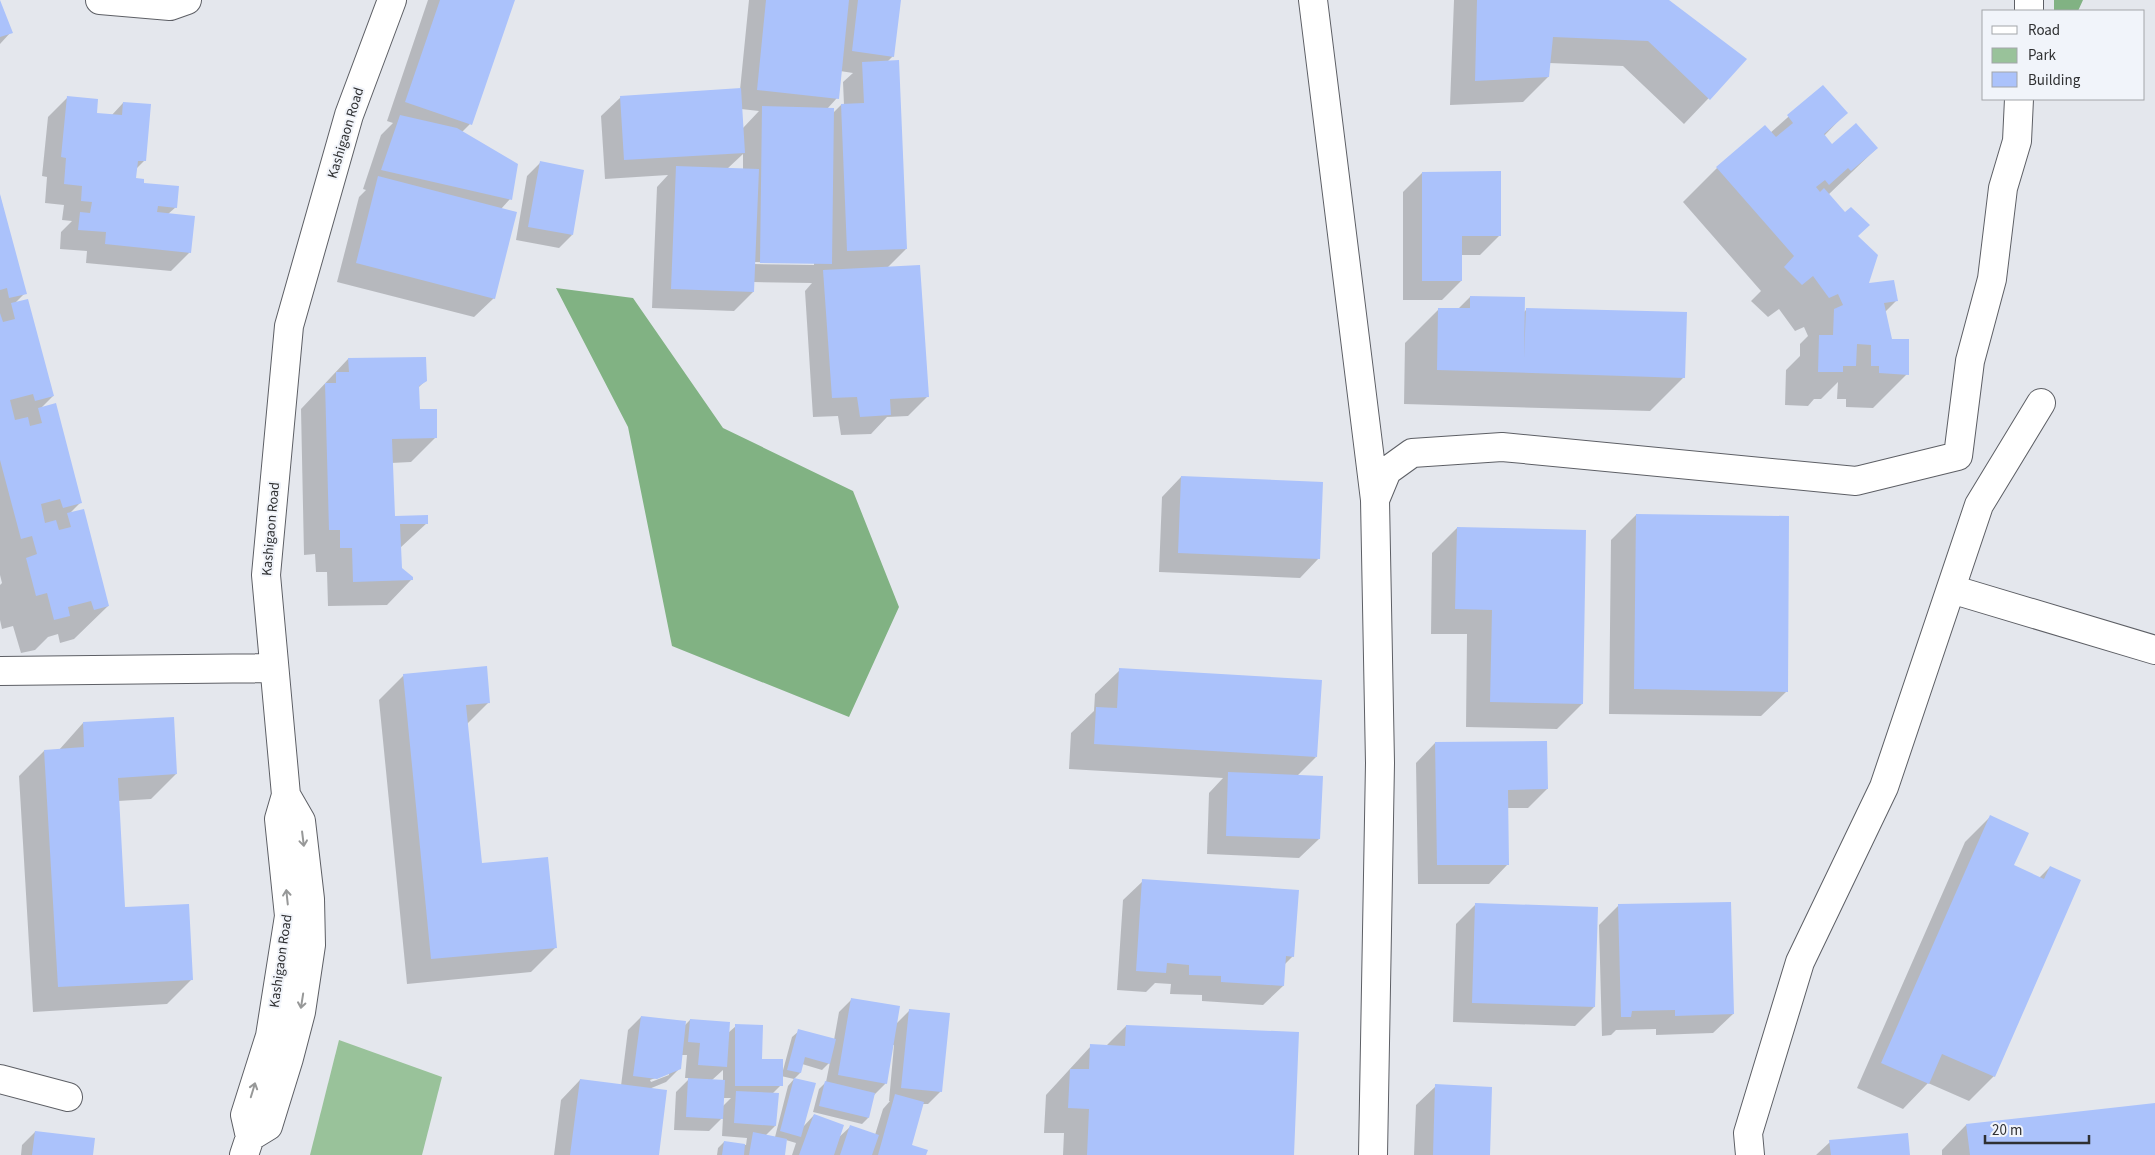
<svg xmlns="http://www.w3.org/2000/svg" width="2155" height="1155" viewBox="0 0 2155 1155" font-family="'Source Sans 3',sans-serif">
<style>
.green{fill:#99c29a}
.forest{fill:#81b283}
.shadow{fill:#0003;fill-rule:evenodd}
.building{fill:#abc2fb}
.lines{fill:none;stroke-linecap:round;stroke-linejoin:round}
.minor-casing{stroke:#5d5f65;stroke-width:30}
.minor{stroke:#fff;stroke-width:28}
.oneway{stroke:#979898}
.labels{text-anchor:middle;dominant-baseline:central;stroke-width:4;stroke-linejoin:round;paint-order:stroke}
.street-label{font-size:14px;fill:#2f3032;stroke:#f1f4fa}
</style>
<rect width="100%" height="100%" fill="#e4e7ed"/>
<!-- green -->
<path class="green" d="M339 1040 442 1077 422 1155H310Z"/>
<!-- forest -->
<path class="forest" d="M2054 0H2083L2078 11H2054Z
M556 288 633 298 723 428 853 491 899 607 849 717 672 646 628 427Z"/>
<!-- shadow -->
<path class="shadow" d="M428 0H514L470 124 462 132 510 199 501 209 494 298 474 317 337 282 359 197 366 190 363 189 381 135 393 123 387 121Z
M749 0H900L893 56 887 62 906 249 887 268 928 396 908 416 887 417 871 434 841 435 838 416 813 417 805 291 812 283 753 282V292L734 311 652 308 657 187 668 175 605 179 601 116 621 97 740 90ZM840 71 853 73 843 82 844 105H841L833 113 827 109 837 98ZM741 109 759 111 743 128ZM743 154V170L727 169ZM754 262 814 263V265L754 264Z
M1454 0H1667L1745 60 1684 124 1623 66 1549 63 1548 77 1523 102 1450 105Z
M0 2 11 32 0 44Z
M1823 86 1846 113 1824 136 1832 145 1877 148 1828 195 1857 236 1867 284 1896 301 1885 312 1891 340 1907 374 1873 408 1846 407V399H1837L1838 382 1821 399H1814L1808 406 1785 405 1786 370 1800 356V344L1808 336 1804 327 1795 331 1779 309 1768 317 1751 301 1761 291 1683 202 1717 168 1770 133Z
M67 98 96 114 111 116 123 103 144 161 136 169 135 179 176 207 168 214 190 252 171 271 86 263 87 251 60 249 61 232 72 221 62 220 64 205 45 203 47 177 42 176 48 117Z
M540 163 572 235 559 248 516 240 527 176Z
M1422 173 1500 235 1480 255H1461V281L1442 300H1403V192Z
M0 196 25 293 15 303 53 396 40 409 81 502 69 514 108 606 74 639 60 643 58 634 48 637 35 650 21 653 13 626 2 629 0 620V585L2 583 0 575Z
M1470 297 1524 312 1527 309 1684 377 1650 411 1404 404 1405 343 1439 309H1458Z
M348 359 426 380 418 388 419 411 436 437 411 462 391 463 394 517 427 523 400 548V569L411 580 387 605 328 606 327 572H316L315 554 304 555 301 409Z
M1181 477 1319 558 1300 578 1159 572 1162 497Z
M1636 515 1786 692 1761 716 1609 714 1611 540Z
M1457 528 1582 704 1557 729 1466 727 1467 634H1431L1432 553Z
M1120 670 1316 757 1297 776 1319 839 1299 858 1207 854 1209 793 1223 778 1069 769 1071 733 1094 711 1095 694Z
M404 675 489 702 467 724 481 864 556 947 531 972 407 984 379 700Z
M83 723 176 774 151 799 118 801 124 908 192 979 167 1004 33 1012 19 776 44 751 59 750Z
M1435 743 1547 789 1528 808H1507L1508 864 1489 884H1418L1416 763Z
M1990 817 2013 866 2039 878 2050 867 1994 1076 1969 1101 1928 1083 1903 1109 1857 1088 1965 842Z
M1143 881 1293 956 1284 965 1283 986 1263 1005 1202 1001V995L1170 994 1171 984 1155 983 1146 992 1117 990 1123 900Z
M1476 904 1594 1007 1575 1026 1453 1022 1456 924Z
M1619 905 1733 1014 1713 1033 1656 1035V1029L1616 1030 1611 1035 1602 1036 1599 925Z
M852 999 896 1024 910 1010 941 1091 928 1104H922L910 1146 925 1155H792L796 1143 786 1140 784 1155H717L718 1148 724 1142 746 1145 747 1138 722 1136 723 1117 709 1131 674 1130 676 1092 690 1078H685L687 1055H681L679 1069 666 1082 649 1089 658 1155H554L561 1100 580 1080 621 1086 628 1030 641 1017 684 1026 690 1020 728 1033 736 1026 761 1060 782 1074 792 1037 799 1031 834 1040 839 1012ZM892 1045H894L889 1101H890L883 1109 875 1135 850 1127 838 1138 814 1115 803 1127 814 1084 794 1079 800 1073 802 1064 822 1070 830 1062 826 1082 819 1089 813 1112 862 1124 868 1118 873 1096 886 1083ZM723 1070V1081L712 1080ZM669 1073V1075L651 1082 650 1080ZM781 1076 794 1079 788 1086 775 1137 765 1136 775 1126 772 1094 781 1085ZM723 1098H731L723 1106Z
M1126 1026 1293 1155H1063L1064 1133H1044L1046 1095 1091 1046H1106Z
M1436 1086 1489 1155H1414L1416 1105Z
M2155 1104V1155H1942V1150L1966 1125Z
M35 1132 91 1155H21L22 1145Z
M1830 1142 1909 1155H1816Z"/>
<!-- building -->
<path class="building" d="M0 0 13 33 0 37Z
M440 0H515L472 125 405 102Z
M766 0H849L839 99 757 90Z
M858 0H901L894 57 852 51Z
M1477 0H1669L1747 59 1710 100 1648 41 1553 37 1549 77 1475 81Z
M899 60 907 249 847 251 841 104 864 103 862 62Z
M1823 85 1848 113 1824 134 1832 144 1856 123 1878 148 1851 171 1848 168 1829 185 1825 180 1816 187 1820 192 1824 188 1845 212 1851 207 1870 225 1858 236 1878 255 1869 283 1894 280 1898 301 1884 303 1892 339H1909V375L1879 373V366H1871V345L1857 344 1856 366H1843V372H1818L1819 335H1833L1834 309 1843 305 1838 294 1829 298 1813 276 1802 285 1784 267 1794 256 1716 167 1765 125 1776 137 1793 123 1787 115Z
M741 88 745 153 624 160 620 96Z
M67 96 98 99 97 113 122 115 123 102 151 104 146 161H138L136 178 144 179V183L179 186 177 208 158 206 157 212 195 216 191 253 105 244 106 232 78 230 80 212 90 213 92 202 81 201 82 186 64 184 66 158 61 157Z
M762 106 834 108 832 264 760 263Z
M400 115 457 128 518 164 512 200 381 170Z
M540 161 584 170 573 235 528 227Z
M676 166 759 169 754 292 671 289Z
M1501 171V236H1462V281H1422V172Z
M378 176 517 212 495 299 356 263Z
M0 194 27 294 9 298 7 288 0 290Z
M920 265 929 397 890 399 891 415 860 417 857 397 832 398 823 270Z
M1470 296 1525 297 1524 358 1526 308 1687 312 1685 378 1437 370 1438 308H1470Z
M28 299 54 396 35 401 33 394 10 400 15 420 28 417 30 426 42 423 38 408 56 403 82 503 63 508 60 499 41 504 45 523 56 520 59 530 71 527 67 513 84 509 109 606 94 610 91 601 68 607 70 616 54 620 47 593 36 596 26 558 37 554 32 536 21 539 0 460V313L3 322 15 319 11 303Z
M426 357 427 381 419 386 420 409H437V438L392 439 395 516 428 515V524H400L402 568 413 577V580L353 582 352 548H340V530H329L325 383H336V372H349L348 358Z
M1181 476 1323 482 1320 559 1178 553Z
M1636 514 1789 516 1788 692 1634 689Z
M1457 527 1586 530 1583 704 1490 702 1492 610 1455 609Z
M487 666 490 703 466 705 482 863 548 857 557 948 431 959 403 674Z
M1119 668 1322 680 1317 757 1094 744 1096 707 1117 708Z
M174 717 177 774 118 778 125 907 189 904 193 980 58 987 44 750 84 747 83 722Z
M1547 741 1548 789 1508 790 1509 865H1437L1435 742Z
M1228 772 1323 776 1320 839 1226 836Z
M1990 815 2029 833 2014 865 2044 879 2050 866 2081 880 1995 1077 1942 1054 1929 1084 1881 1063Z
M1142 879 1299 890 1294 957 1286 956 1284 986 1221 982V976L1189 975V965L1167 963 1166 973 1136 971Z
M1731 902 1734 1014 1675 1016V1010L1632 1011 1631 1017H1621L1618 904Z
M1475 903 1598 907 1595 1007 1472 1003Z
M851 998 900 1006 887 1084 838 1075Z
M909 1009 950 1013 942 1092 901 1088Z
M641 1016 686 1021 681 1069 657 1079 633 1076Z
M690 1019 730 1022 727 1067 698 1065 700 1043 688 1042Z
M735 1024 763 1025 762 1059H783V1086H735Z
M1126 1025 1299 1032 1294 1155H1087L1089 1109 1068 1108 1070 1069H1089L1090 1044 1125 1046Z
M798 1029 836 1039 830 1064 805 1057 801 1073 787 1070Z
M688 1078 725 1080 723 1119 686 1117Z
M794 1078 816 1083 801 1137 780 1131Z
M580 1079 667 1090 659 1155H570Z
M825 1081 875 1093 869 1118 819 1106Z
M1435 1084 1492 1087 1490 1155H1433Z
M736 1091 779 1093 776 1126 734 1123Z
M895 1094 924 1102 912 1145 928 1150 926 1155H878Z
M2155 1103V1155H1970L1966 1124Z
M814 1114 844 1125 834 1155H799Z
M850 1125 879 1135 872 1155H840Z
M35 1131 95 1138 93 1155H32Z
M753 1132 787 1139 785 1155H749Z
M1908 1133 1910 1155H1831L1829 1140Z
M724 1141 745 1144 744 1155H722Z"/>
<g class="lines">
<!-- minor casing -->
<g class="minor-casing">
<path id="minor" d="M100 0 170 6 187 0
M1313 0 1375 500 1380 763 1373 1155
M2029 11V0
M1375 500 1387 471 1412 453 1502 447 1856 481 1958 456 1970 361 1992 279 2003 188 2017 141 2019 99
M1951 589 2155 650
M0 671 274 668
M0 1079 68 1097
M250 1137 268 1126 289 1058 301 1012 311 945 310 899 301 821 286 795
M244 1155 250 1137 245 1115 270 1036 289 916 279 819 286 795 266 575 289 326 349 115 392 0
M1750 1155 1748 1133 1800 962 1884 787 1979 505 2041 403"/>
</g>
<!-- minor -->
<use href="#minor" class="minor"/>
</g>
<!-- one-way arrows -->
<defs><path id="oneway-shaft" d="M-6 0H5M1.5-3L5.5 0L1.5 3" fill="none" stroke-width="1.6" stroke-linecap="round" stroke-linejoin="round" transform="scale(1.25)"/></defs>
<g class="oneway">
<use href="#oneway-shaft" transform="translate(303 839) rotate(83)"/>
<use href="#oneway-shaft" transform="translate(287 897) rotate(-96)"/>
<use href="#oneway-shaft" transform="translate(302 1001) rotate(99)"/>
<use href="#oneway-shaft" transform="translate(253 1090) rotate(-73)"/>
</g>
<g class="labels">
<!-- street labels -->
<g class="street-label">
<text transform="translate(346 133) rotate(-73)">Kashigaon Road</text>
<text transform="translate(271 529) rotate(-85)">Kashigaon Road</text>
<text transform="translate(281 961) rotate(-82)">Kashigaon Road</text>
</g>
</g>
<!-- legend -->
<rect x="1982" y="10" width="162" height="90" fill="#f1f4fa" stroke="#a3a6aa"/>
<rect x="1992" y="26" width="25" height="8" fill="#ffffff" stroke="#a3a6aa"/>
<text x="2028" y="35" font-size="15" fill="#2f3032">Road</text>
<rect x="1992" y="48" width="25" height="15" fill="#99c29a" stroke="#a3a6aa"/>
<text x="2028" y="60" font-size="15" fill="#2f3032">Park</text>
<rect x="1992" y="72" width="25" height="15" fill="#abc2fb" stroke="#a3a6aa"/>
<text x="2028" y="85" font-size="15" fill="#2f3032">Building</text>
<!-- scale -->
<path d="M1985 1135v8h104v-8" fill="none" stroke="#2f3032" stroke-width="2.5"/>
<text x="1992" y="1135" font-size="15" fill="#2f3032" stroke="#f1f4fa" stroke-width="4" paint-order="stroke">20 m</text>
</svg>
